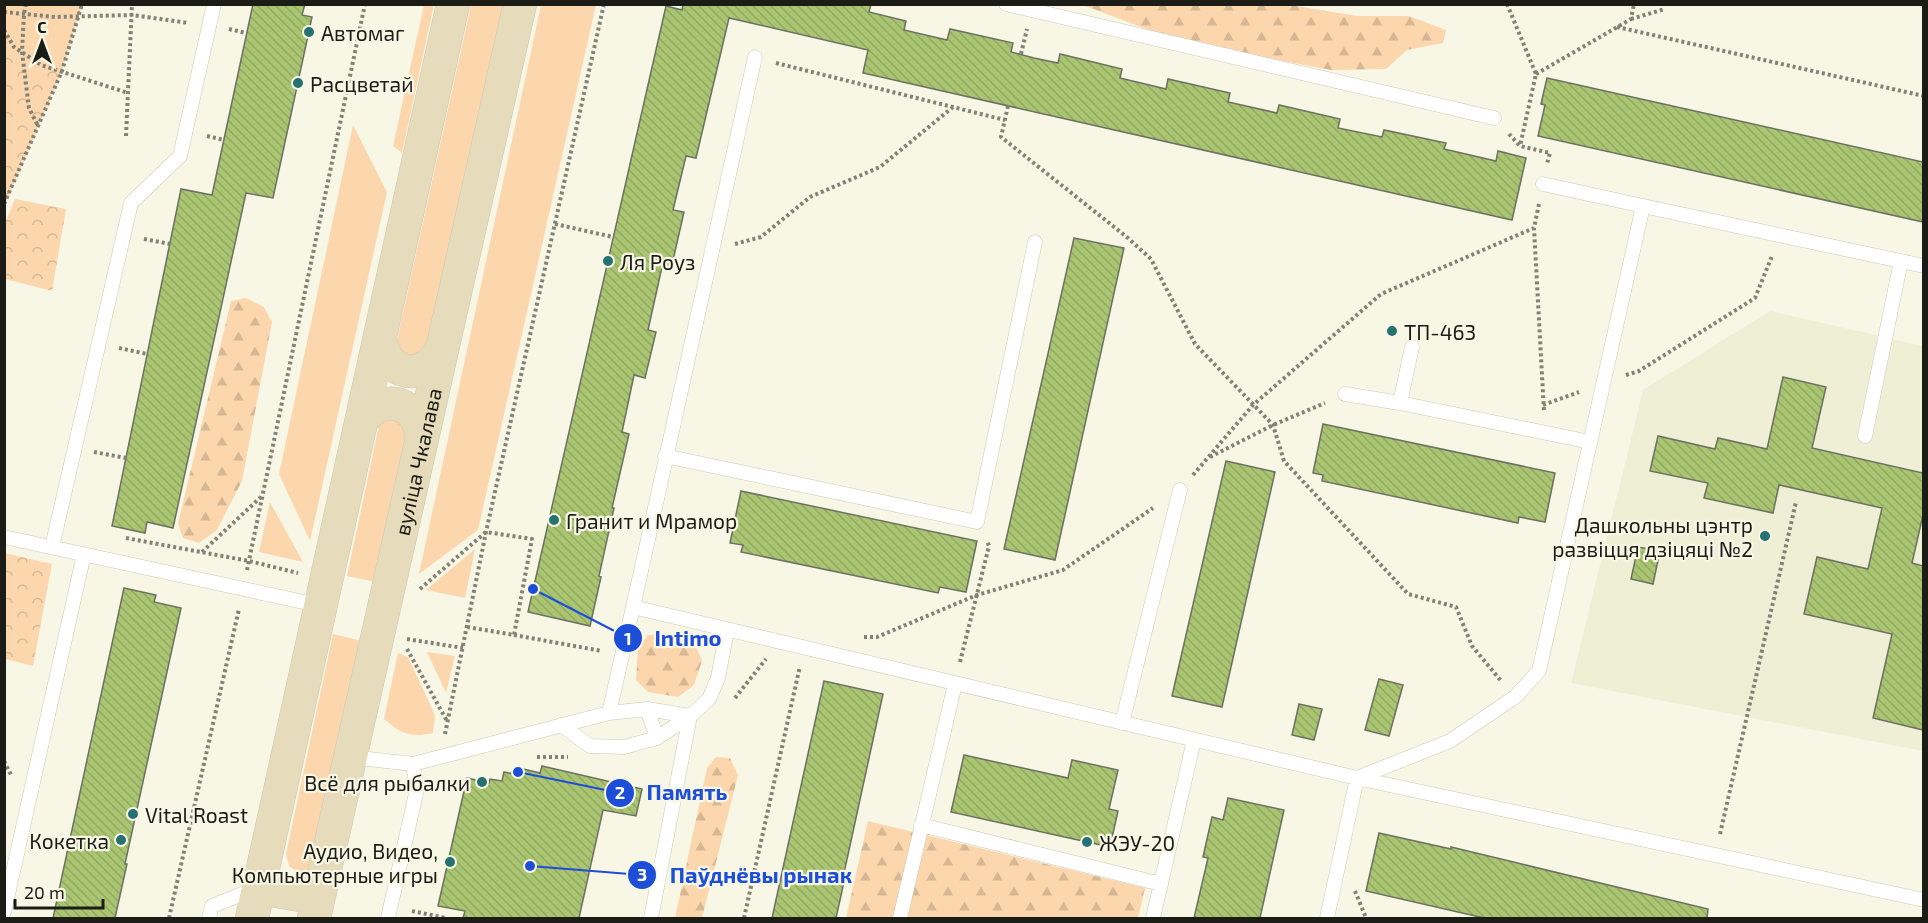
<svg xmlns="http://www.w3.org/2000/svg" width="1928" height="923" viewBox="0 0 1928 923" font-family="'Exo 2',sans-serif">
<style>
.built{fill:#efefd6}
.grass{fill:#fcd7ae}
.forest{fill:url(#forest-firs)}
.park{fill:url(#park-crowns)}
.building{fill:url(#building-back-hatch);stroke:#6c7163;stroke-width:1.5}
.lines{fill:none;stroke-linecap:round;stroke-linejoin:round}
.service-casing{stroke:#cac9b9;stroke-width:15}
.secondary-casing{stroke:#cac9b9;stroke-width:34}
.path{stroke:#828277;stroke-width:4;stroke-dasharray:3 3;stroke-linecap:butt}
.service{stroke:#fff;stroke-width:14}
.secondary{stroke:#e6dbba;stroke-width:33}
.poi-dot{fill:#267172;stroke:#f8f7e6;stroke-width:2}
.labels{text-anchor:middle;dominant-baseline:central;stroke-width:4.5;stroke-linejoin:round;paint-order:stroke}
.poi-label{font-size:21px;fill:#1c1c16;stroke:#f8f7e6;text-anchor:start}
.street-label{font-size:21px;fill:#1c1c16;stroke:#f8f7e6}
.leader{fill:none;stroke:#1d4ed8;stroke-width:2}
.callout-dot{fill:#1d4ed8;stroke:#f8f7e6;stroke-width:2}
.mark-label{font-size:18px;text-anchor:middle;font-weight:bold;fill:#fff}
.callout-label{font-size:22px;text-anchor:middle;font-weight:bold;fill:#1d4ed8;stroke:#f8f7e6;stroke-width:4.5;stroke-linejoin:round;paint-order:stroke}
</style>
<defs>
<pattern id="forest-firs" width="22" height="20" patternUnits="userSpaceOnUse" patternTransform="scale(1.5)"><rect width="22" height="20" fill="#fcd7ae"/><path d="M5 1l3.5 6h-7zM16 11l3.5 6h-7z" fill="#d7b895"/></pattern>
<pattern id="park-crowns" width="20" height="18" patternUnits="userSpaceOnUse" patternTransform="scale(1.5)"><rect width="20" height="18" fill="#fcd7ae"/><path d="M2 6a3 3 0 1 1 6 0M12 15a3 3 0 1 1 6 0" fill="none" stroke="#d7b895"/></pattern>
<pattern id="building-back-hatch" width="6" height="6" patternUnits="userSpaceOnUse" patternTransform="scale(1.5)"><rect width="6" height="6" fill="#aac571"/><path d="M-1 5l2 2M0 0l6 6M5-1l2 2" fill="none" stroke="#92a961"/></pattern>
</defs>
<rect width="100%" height="100%" fill="#f8f7e6"/>
<!-- built -->
<path class="built" d="M1770 311 1923 346V751L1571 683 1643 390Z"/>
<!-- grass -->
<path class="grass" d="M4 5H82L62 71 41 65 14 47 5 45Z
M424 5H434L402 153 393 146Z
M471 5H505L432 348 405 359 396 344Z
M541 5H596L478 530 419 574Z
M353 125 387 192 310 541 279 474Z
M389 413 414 429 380 583 347 576 380 420Z
M270 502 303 562 259 552Z
M475 549 465 598 426 590Z
M333 634 366 642 309 870 298 872 289 866 286 854Z
M427 652 455 656 446 693Z
M398 653 408 657 435 715 433 733C410 738 402 734 384 719Z"/>
<!-- forest -->
<path class="forest" d="M1083 5H1290L1357 16H1409L1446 30 1443 43 1407 50 1386 69 1331 70 1178 41Z
M246 298 264 307 272 322 242 481 217 530 199 543 183 538 178 524 231 301Z
M667 634 696 647 702 661 694 685 678 697 648 692 636 680 638 648 648 635Z
M716 757 730 758 738 775 702 918H675L707 768Z
M868 821 1145 888 1138 918H846Z"/>
<!-- park -->
<path class="park" d="M5 45 14 47 41 65 62 71 5 204Z
M15 199 66 209 52 291 5 279V223Z
M4 553 52 564 33 666 5 659Z"/>
<!-- building -->
<path class="building" d="M253 4H305L302 15 312 17 273 198 246 193 173 528 147 522 145 533 112 526 181 189 212 195Z
M683 4H871L869 12 906 21 904 30 947 40 950 29 1013 43 1011 52 1034 58 1058 63 1060 54 1122 69 1120 78 1166 89 1168 79 1230 93 1228 102 1277 113 1279 105 1340 119 1338 128 1382 137 1384 130 1446 143 1444 149 1496 161 1498 151 1526 158 1512 220 863 73 868 50 729 18 696 158 686 156 673 210 684 212 671 269 662 267 648 330 656 332 645 378 634 375 622 432 629 434 612 508H614L599 576 601 577 590 626 528 612 666 6 682 10Z
M1547 78 1923 162V222L1538 136 1545 105 1541 104Z
M1074 238 1124 248 1055 560 1004 549Z
M1783 377 1826 387 1812 448 1923 473V515L1912 563 1923 566V730L1873 718 1892 634 1804 614 1817 557 1868 569 1882 508 1779 485 1773 513 1704 498 1708 483 1650 471 1658 436 1715 449 1718 438 1767 449Z
M1323 424 1555 473 1545 522 1519 517 1518 523 1322 481 1323 475 1313 473Z
M1226 461 1275 472 1222 707 1172 696Z
M741 491 977 541 966 592 940 587 938 593 741 552 743 545 730 543Z
M1638 547 1660 551 1653 584 1631 579Z
M124 588 156 595 154 602 181 608 125 864H127L115 918H53Z
M1379 679 1403 685 1389 736 1365 730Z
M824 681 883 694 844 873H846L836 918H772Z
M1299 704 1322 709 1314 740 1292 735Z
M964 755 1068 778 1072 760 1118 770 1109 809 1118 811 1110 847 951 812Z
M542 766 642 789 636 816 603 810 579 918H463L465 911 438 906 467 778 489 783 490 779 502 781 504 772 518 775 519 768 540 773Z
M1228 798 1284 810 1260 918H1194L1208 858 1203 857 1212 817 1223 820Z
M1379 833 1451 849V847L1708 909 1707 918H1484L1366 891Z"/>
<g class="lines">
<!-- service casing -->
<g class="service-casing">
<path id="service" d="M1006 4 1494 118
M1543 184 1643 206
M1345 394 1400 403 1590 442
M1400 403 1412 347
M1865 436 1901 261
M665 456 977 522 1035 242
M4 537 322 606
M52 547 131 203 180 156 214 4
M633 607 755 57
M647 709 657 738
M609 713 633 607 1357 778 1924 900
M1122 723 1180 490
M561 725 590 746 624 747 657 738 690 716
M351 757 413 764 609 713 647 709 690 716 709 699 718 678 727 630
M921 825 1161 884
M4 912 84 554
M209 918 212 906 257 888
M388 918 417 789 413 764
M651 918 690 716
M900 918 955 684
M1153 918 1194 740
M1327 918 1357 778 1450 741 1515 697 1539 671 1643 206 1924 266"/>
</g>
<!-- secondary casing -->
<g class="secondary-casing">
<g id="secondary">
<path d="M380 338C384 375 424 384 441 350"/>
<path d="M362 420C383 392 417 401 422 436"/>
<path d="M259 888 318 898"/>
<path d="M252 918 453 4"/>
<path id="s1" d="M314 918 520 4"/>
</g>
</g>
<!-- path -->
<path class="path" d="M26 4 24 14 22 52 29 108 38 126
M1507 4 1536 74 1520 146
M4 12 55 17 132 15 189 23
M1631 19 1665 9
M1617 27 1924 96
M229 29 246 33
M4 30 14 47 41 65 128 93
M1021 54 1027 29
M776 63 1005 120
M1536 74 1631 19 1634 4
M1008 106 1001 137 1128 238 1151 259 1195 344 1273 425 1284 461 1408 594 1456 607 1472 646 1502 682
M1509 134 1520 146 1550 153 1547 164
M126 136 132 4
M207 136 224 140
M4 204 62 71 82 4
M1539 204 1534 228 1544 412
M555 224 613 237
M144 239 170 244
M735 244 761 237 810 197 880 167 953 107
M119 348 147 354
M1626 375 1639 371 1755 298 1772 256
M1543 405 1579 392
M94 452 126 458
M1210 457 1273 425 1325 403
M1193 475 1253 405 1381 294 1534 228
M126 538 249 561 298 573
M202 552 262 496
M247 570 365 4
M420 589 486 532 532 539 514 635 467 627
M514 635 602 651
M864 637H877L977 595 1063 570 1153 508
M407 639 463 648
M407 649 447 721
M960 662 989 546 987 541
M735 698 766 659
M445 734 486 532 604 4
M537 757H568
M4 761 12 777
M1720 834 1796 502
M1355 891 1366 918
M412 911 446 918
M169 918 239 609
M744 918 800 666"/>
<!-- service -->
<use href="#service" class="service"/>
<!-- secondary -->
<use href="#secondary" class="secondary"/>
</g>
<!-- markers -->
<g class="poi-dot">
<circle cx="309" cy="32" r="6"/>
<circle cx="298" cy="83" r="6"/>
<circle cx="608" cy="261" r="6"/>
<circle cx="1392" cy="331" r="6"/>
<circle cx="554" cy="520" r="6"/>
<circle cx="1765" cy="536" r="6"/>
<circle cx="482" cy="782" r="6"/>
<circle cx="133" cy="814" r="6"/>
<circle cx="121" cy="840" r="6"/>
<circle cx="1087" cy="842" r="6"/>
<circle cx="450" cy="862" r="6"/>
</g>
<g class="labels">
<!-- poi labels -->
<g class="poi-label">
<text x="321" y="32">Автомаг</text>
<text x="310" y="83">Расцветай</text>
<text x="620" y="261">Ля Роуз</text>
<text x="1404" y="331">ТП-463</text>
<text x="566" y="520">Гранит и Мрамор</text>
<text x="1753" y="524" text-anchor="end">Дашкольны цэнтр<tspan x="1753" dy="24">развіцця дзіцяці №2</tspan></text>
<text x="470" y="782" text-anchor="end">Всё для рыбалки</text>
<text x="145" y="814">Vital Roast</text>
<text x="109" y="840" text-anchor="end">Кокетка</text>
<text x="1099" y="842">ЖЭУ-20</text>
<text x="438" y="850" text-anchor="end">Аудио, Видео,<tspan x="438" dy="24">Компьютерные игры</tspan></text>
</g>
<!-- street labels -->
<g class="street-label">
<text stroke="none"><textPath href="#s1" startOffset="468">вуліца Чкалава</textPath></text>
</g>
</g>
<!-- callouts -->
<path class="leader" d="M533 589L628 638M518 772L620 793M530 866L642 875"/>
<g class="callout-dot">
<circle cx="533" cy="589" r="6"/>
<circle cx="518" cy="772" r="6"/>
<circle cx="530" cy="866" r="6"/>
<circle cx="628" cy="638" r="15"/>
<circle cx="620" cy="793" r="15"/>
<circle cx="642" cy="875" r="15"/>
</g>
<g class="mark-label">
<text x="628" y="645">1</text>
<text x="620" y="799">2</text>
<text x="642" y="881">3</text>
</g>
<g class="callout-label">
<text x="688" y="646">Intimo</text>
<text x="687" y="800">Память</text>
<text x="761" y="883">Паўднёвы рынак</text>
</g>
<!-- border -->
<rect width="1928" height="923" fill="none" stroke="#1c1c16" stroke-width="12"/>
<!-- north arrow -->
<g transform="translate(42 42)" stroke="#f8f7e6" stroke-width="4.5" paint-order="stroke">
<path d="M0-4.5L10 22L0 15L-10 22Z" fill="#1c1c16"/>
<text y="-9" font-size="16" font-weight="bold" text-anchor="middle" fill="#1c1c16">С</text>
</g>
<!-- scale -->
<path d="M15 899v9h88v-9" fill="none" stroke="#1c1c16" stroke-width="3"/>
<text x="24" y="899" font-size="18" fill="#1c1c16" stroke="#f8f7e6" stroke-width="4.5" paint-order="stroke">20 m</text>
</svg>
